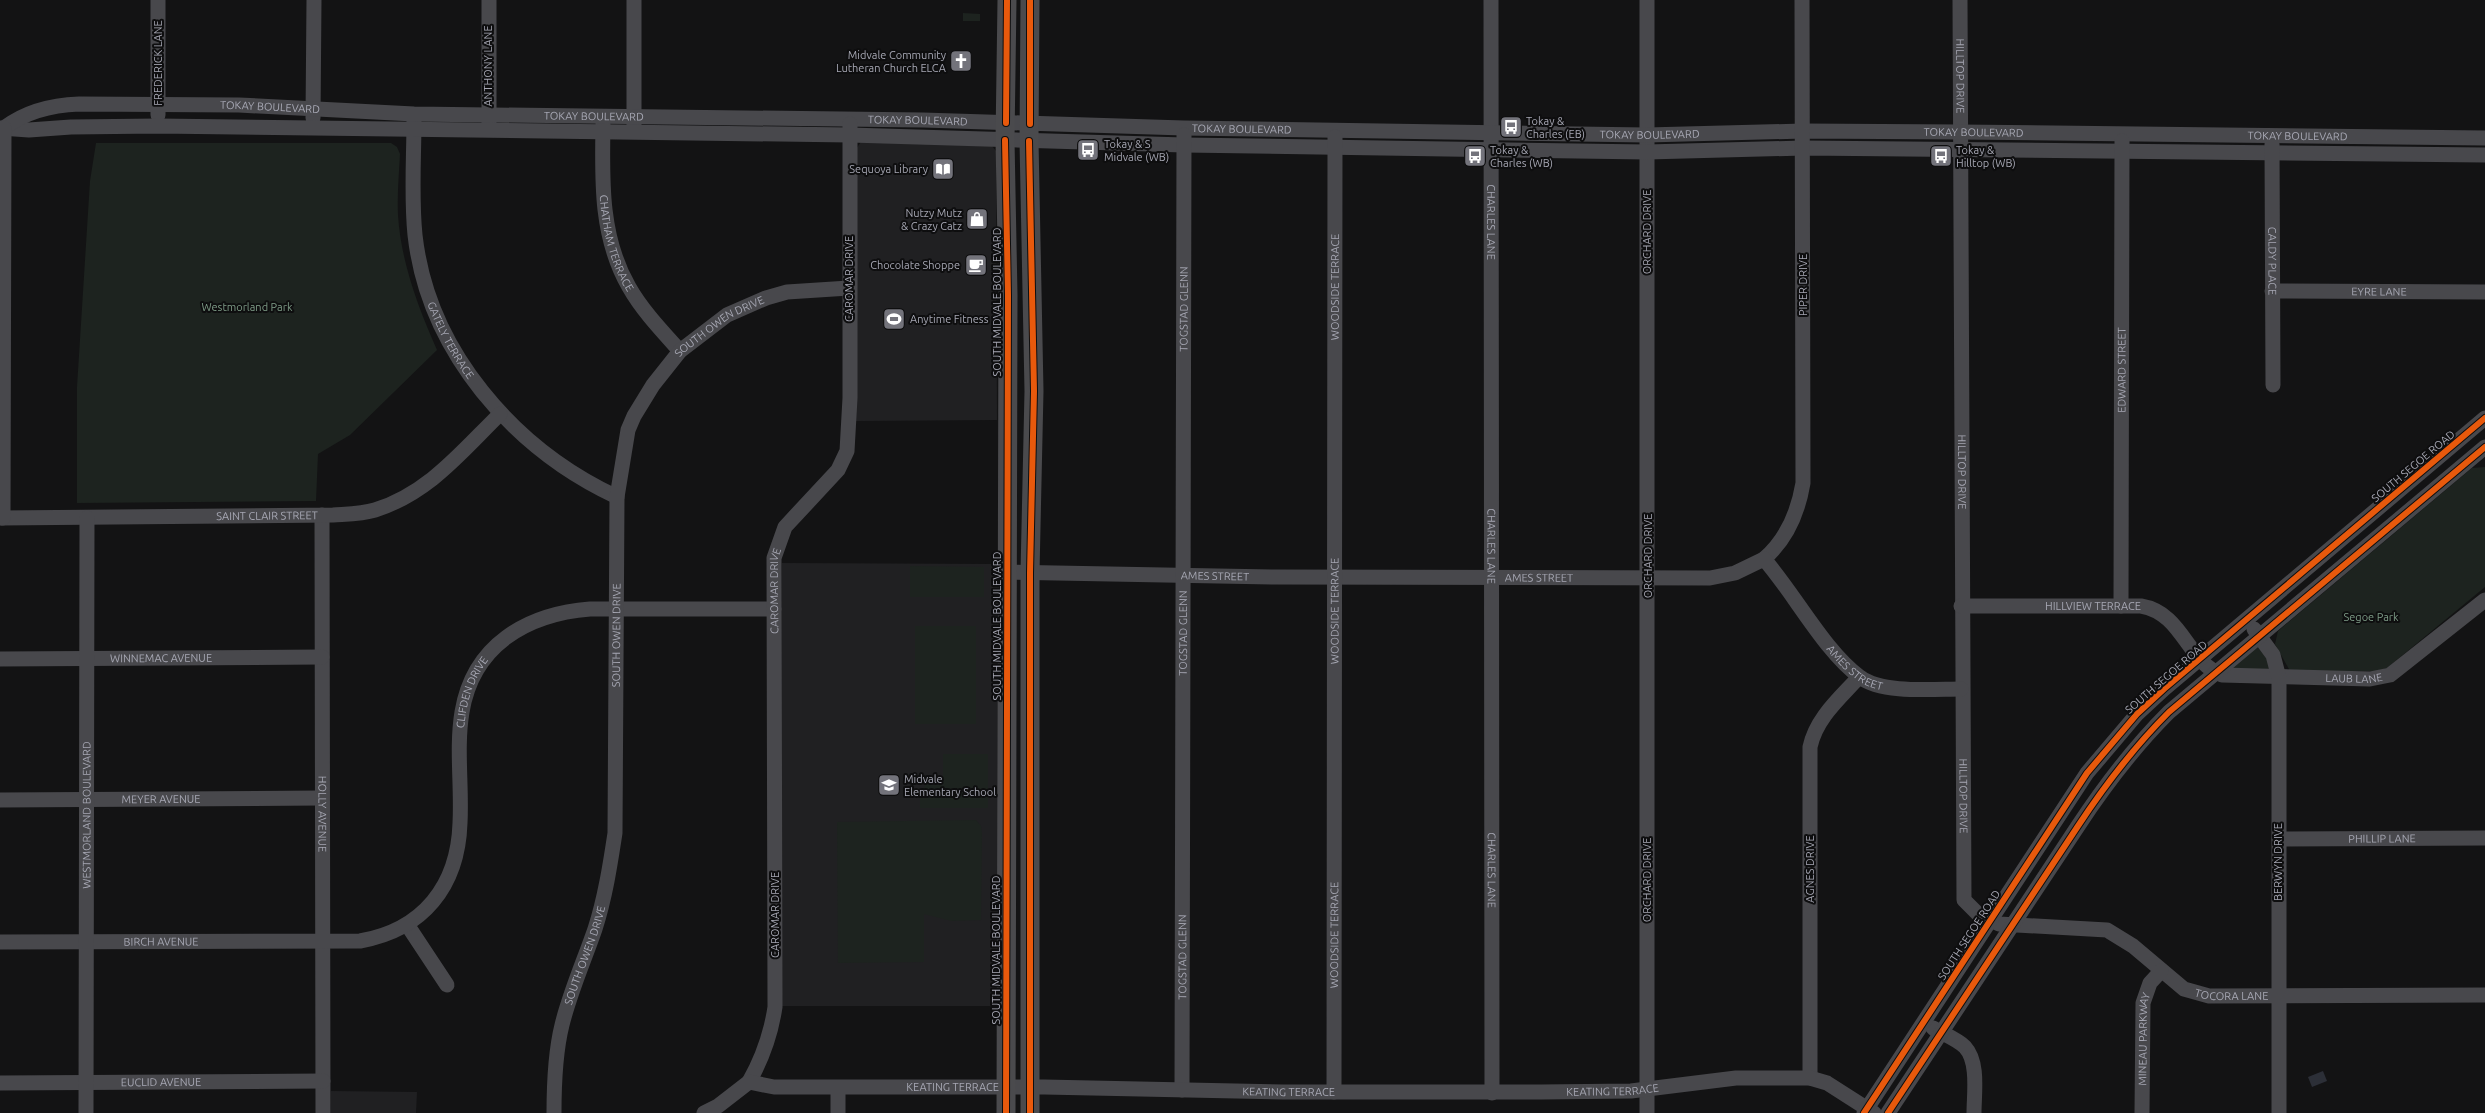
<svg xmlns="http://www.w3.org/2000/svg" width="2485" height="1113" viewBox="0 0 2485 1113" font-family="Ubuntu,sans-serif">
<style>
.built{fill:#202022}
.green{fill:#1d231f}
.water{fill:#2c2f37}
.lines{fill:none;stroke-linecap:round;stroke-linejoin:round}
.minor{stroke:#48484c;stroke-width:15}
.major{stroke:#4a4a4d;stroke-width:19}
.cycleway-casing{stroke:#0e0e0f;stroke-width:8}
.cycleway{stroke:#e8590c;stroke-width:6}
.labels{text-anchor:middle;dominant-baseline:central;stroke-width:4;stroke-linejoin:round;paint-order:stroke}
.poi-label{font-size:11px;fill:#a6a7b3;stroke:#0e0e0f;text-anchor:start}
.street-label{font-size:11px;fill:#a6a7b3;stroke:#0e0e0f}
.park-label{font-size:11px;fill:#7e9c87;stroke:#0e0e0f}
</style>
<rect width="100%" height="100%" fill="#131314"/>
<!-- built -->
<path class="built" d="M861 142 992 146 996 151 997 420 856 421V149Z
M782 563 997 564V1006H781Z
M331 1091 417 1092 416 1113H331Z"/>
<!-- green -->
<path class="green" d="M963 13 980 14V21H963Z
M96 143H391L397 147 400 154C399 174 397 195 398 215 401 262 418 307 437 350L350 435 318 454 316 501 77 503V387L90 181Z
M2485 467V587L2387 668 2376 671H2290L2275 644 2278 631 2472 468Z
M910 566 984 567V597H910Z
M915 626H976V724H915Z
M2260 636 2279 678 2225 666Z
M943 754H988V808H920V793L926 784 943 785Z
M976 820 981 826 982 835 981 920 952 921 924 914V962L838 963 837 822Z"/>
<!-- water -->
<path class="water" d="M2323 1071 2327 1081 2312 1087 2308 1077Z"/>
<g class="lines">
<!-- minor -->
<g class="minor">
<path d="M489 0V124"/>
<path d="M634 0V126"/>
<path id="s1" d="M1491 0 1492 1093"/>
<path d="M1647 0V1113"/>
<path id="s2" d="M1960 0 1964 900 1979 915 1999 924 2107 930 2133 946 2184 989 2209 996 2485 995"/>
<path d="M158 115V0"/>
<path d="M313 118 314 0"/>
<path id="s3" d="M414 119C414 158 411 196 415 235 428 351 514 449 617 497"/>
<path id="s4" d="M603 124C602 179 600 237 629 287 642 310 661 330 680 351"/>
<path d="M0 128 29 130 71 127 158 126 850 135 1184 145 1647 152 1803 148 2485 155"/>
<path id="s5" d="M4 128C25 112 52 105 79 104L239 105 414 114 923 120 1184 128 1647 135 1803 131 1960 132 2485 138"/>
<path id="s6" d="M2272 144 2273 385"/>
<path id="s7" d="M2272 291 2485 292"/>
<path id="s8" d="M322 515 323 1113"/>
<path id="s9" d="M0 518 333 515C347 514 362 514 375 510 429 493 461 452 500 414"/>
<path d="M3 518 4 128"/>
<path d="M1764 559C1787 539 1798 513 1803 483L1802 0"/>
<path id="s10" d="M1007 572 1276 577 1710 578 1735 573 1764 559C1794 593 1825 652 1860 677 1882 694 1934 689 1961 689"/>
<path id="s11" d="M1961 606H2141C2183 613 2187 662 2222 675L2370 679 2390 675 2485 600"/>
<path id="s12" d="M2121 606 2122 141"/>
<path d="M2254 629 2273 655 2279 678V1113"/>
<path id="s13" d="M0 659 322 657"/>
<path id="s14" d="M0 800 322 798"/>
<path id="s15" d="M2279 839 2485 838"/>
<path d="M408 926 447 985"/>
<path id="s16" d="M0 942 360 941C423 930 458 886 460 823 462 786 456 748 462 712 473 645 527 614 590 609H774"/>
<path d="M1933 1028C1943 1034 1957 1039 1965 1047 1979 1062 1974 1094 1974 1113"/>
<path d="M1810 1078V747C1816 718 1840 698 1859 677"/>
<path id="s17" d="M749 1082C762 1059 771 1034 775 1007L774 558 785 527 838 470 847 451 850 398V124"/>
<path id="s18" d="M0 1083 323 1081"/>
<path d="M838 1088V1113"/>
<path id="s19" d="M1182 1090 1184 135"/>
<path id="s20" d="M1334 1092 1335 137"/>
<path id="s21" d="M86 1113 87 518"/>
<path id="s22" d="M554 1113C554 1084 555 1053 562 1025 570 992 584 961 595 929 605 898 610 866 615 833L617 497 628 430 634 416 653 385 680 351 727 315 766 298 787 292 849 288"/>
<path id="s23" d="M704 1113 718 1106 749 1082 774 1087H1044L1283 1092H1541L1631 1091 1736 1078H1810L1827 1083 1874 1113"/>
<path d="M1864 1113 2087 773 2137 714 2164 689 2485 418"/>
<path d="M1888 1113 2078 826C2105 785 2134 747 2169 712L2485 447"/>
<path id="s24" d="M2142 1113 2143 1003 2150 983 2161 971"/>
</g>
<!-- major -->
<path class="major" d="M1006 1113 1008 295 1005 140 1007 0
M1030 1113V573L1034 391 1029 141 1030 0"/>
<!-- cycleway casing -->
<g class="cycleway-casing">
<path id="cycleway" d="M1006 123 1007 0
M1030 124V0
M1005 140 1008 295 1006 1113
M1029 141 1034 391 1030 573V1113
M1864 1113 2087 773 2137 714 2164 689 2485 418
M1888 1113 2078 826C2105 785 2134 747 2169 712L2485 447"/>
</g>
<!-- cycleway -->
<use href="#cycleway" class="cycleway"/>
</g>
<!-- icons -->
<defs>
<g id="church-square" transform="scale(1.15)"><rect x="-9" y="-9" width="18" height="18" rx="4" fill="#73737b" stroke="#0e0e0f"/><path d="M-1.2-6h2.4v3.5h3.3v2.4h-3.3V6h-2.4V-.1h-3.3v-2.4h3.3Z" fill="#fff"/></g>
<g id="bus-square" transform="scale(1.15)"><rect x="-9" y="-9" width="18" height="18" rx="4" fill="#73737b" stroke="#0e0e0f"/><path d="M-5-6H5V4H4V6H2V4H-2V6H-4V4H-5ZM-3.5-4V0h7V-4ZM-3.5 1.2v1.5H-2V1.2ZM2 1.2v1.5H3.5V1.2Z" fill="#fff"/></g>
<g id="library-square" transform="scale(1.15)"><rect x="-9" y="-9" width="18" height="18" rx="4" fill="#73737b" stroke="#0e0e0f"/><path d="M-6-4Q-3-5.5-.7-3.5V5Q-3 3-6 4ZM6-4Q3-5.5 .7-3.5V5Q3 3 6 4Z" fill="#fff"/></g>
<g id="shop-square" transform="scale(1.15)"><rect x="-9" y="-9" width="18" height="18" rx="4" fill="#73737b" stroke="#0e0e0f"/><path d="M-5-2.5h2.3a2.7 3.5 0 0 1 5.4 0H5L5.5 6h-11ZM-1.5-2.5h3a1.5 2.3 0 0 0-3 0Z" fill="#fff"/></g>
<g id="cafe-square" transform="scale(1.15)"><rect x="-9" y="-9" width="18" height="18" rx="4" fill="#73737b" stroke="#0e0e0f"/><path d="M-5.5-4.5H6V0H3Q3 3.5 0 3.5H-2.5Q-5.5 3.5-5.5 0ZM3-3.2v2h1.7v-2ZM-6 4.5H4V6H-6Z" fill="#fff"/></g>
<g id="stadium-square" transform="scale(1.15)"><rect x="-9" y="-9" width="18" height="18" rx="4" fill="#73737b" stroke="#0e0e0f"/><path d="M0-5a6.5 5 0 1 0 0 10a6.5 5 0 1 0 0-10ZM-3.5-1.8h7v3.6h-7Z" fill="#fff"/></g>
<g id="school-square" transform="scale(1.15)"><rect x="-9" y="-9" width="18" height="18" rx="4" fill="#73737b" stroke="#0e0e0f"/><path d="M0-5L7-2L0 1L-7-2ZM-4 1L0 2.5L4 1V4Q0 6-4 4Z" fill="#fff"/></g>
</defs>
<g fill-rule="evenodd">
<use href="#church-square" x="961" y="61"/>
<use href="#bus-square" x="1511" y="127"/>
<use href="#bus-square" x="1088" y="150"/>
<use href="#bus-square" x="1475" y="156"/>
<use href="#bus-square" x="1941" y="156"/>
<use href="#library-square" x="943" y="169"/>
<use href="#shop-square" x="977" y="219"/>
<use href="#cafe-square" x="976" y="265"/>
<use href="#stadium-square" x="894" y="319"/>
<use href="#school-square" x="889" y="785"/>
</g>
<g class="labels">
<!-- poi labels -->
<g class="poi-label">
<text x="946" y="55" text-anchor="end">Midvale Community<tspan x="946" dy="13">Lutheran Church ELCA</tspan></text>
<text x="1526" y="121">Tokay &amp;<tspan x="1526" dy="13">Charles (EB)</tspan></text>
<text x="1104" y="144">Tokay &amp; S<tspan x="1104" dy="13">Midvale (WB)</tspan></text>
<text x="1490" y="150">Tokay &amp;<tspan x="1490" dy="13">Charles (WB)</tspan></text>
<text x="1956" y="150">Tokay &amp;<tspan x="1956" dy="13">Hilltop (WB)</tspan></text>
<text x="928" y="169" text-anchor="end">Sequoya Library</text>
<text x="962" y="213" text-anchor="end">Nutzy Mutz<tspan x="962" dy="13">&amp; Crazy Catz</tspan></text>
<text x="960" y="265" text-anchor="end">Chocolate Shoppe</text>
<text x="910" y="319">Anytime Fitness</text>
<text x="904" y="779">Midvale<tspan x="904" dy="13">Elementary School</tspan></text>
</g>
<!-- street labels -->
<g class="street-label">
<text transform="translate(158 63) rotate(-90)">FREDERICK LANE</text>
<text transform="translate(488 66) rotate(-90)">ANTHONY LANE</text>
<text stroke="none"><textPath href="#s2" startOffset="76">HILLTOP DRIVE</textPath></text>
<text stroke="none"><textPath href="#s5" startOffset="271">TOKAY BOULEVARD</textPath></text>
<text stroke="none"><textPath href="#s5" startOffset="595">TOKAY BOULEVARD</textPath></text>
<text stroke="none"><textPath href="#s5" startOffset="919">TOKAY BOULEVARD</textPath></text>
<text stroke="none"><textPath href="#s5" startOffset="1243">TOKAY BOULEVARD</textPath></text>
<text stroke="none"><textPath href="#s5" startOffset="1975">TOKAY BOULEVARD</textPath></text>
<text stroke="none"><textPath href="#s5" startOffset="1651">TOKAY BOULEVARD</textPath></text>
<text stroke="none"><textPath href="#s5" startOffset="2299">TOKAY BOULEVARD</textPath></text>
<text stroke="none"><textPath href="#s1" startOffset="222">CHARLES LANE</textPath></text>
<text transform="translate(1647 232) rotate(-90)">ORCHARD DRIVE</text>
<text stroke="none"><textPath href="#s4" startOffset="121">CHATHAM TERRACE</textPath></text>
<text stroke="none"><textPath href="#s6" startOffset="117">CALDY PLACE</textPath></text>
<text transform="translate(849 279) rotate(-90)">CAROMAR DRIVE</text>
<text transform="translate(1803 285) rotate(-90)">PIPER DRIVE</text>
<text stroke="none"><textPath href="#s20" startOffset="805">WOODSIDE TERRACE</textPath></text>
<text stroke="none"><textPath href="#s7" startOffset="107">EYRE LANE</textPath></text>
<text transform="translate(997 302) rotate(-90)">SOUTH MIDVALE BOULEVARD</text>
<text stroke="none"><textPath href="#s19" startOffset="781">TOGSTAD GLENN</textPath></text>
<text stroke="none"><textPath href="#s22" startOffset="834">SOUTH OWEN DRIVE</textPath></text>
<text stroke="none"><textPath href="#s3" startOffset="228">GATELY TERRACE</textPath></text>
<text stroke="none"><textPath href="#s12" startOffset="236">EDWARD STREET</textPath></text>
<text transform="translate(2413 466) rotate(-40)">SOUTH SEGOE ROAD</text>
<text stroke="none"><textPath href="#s2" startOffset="472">HILLTOP DRIVE</textPath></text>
<text stroke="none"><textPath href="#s9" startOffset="267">SAINT CLAIR STREET</textPath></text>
<text stroke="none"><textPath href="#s1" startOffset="546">CHARLES LANE</textPath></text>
<text transform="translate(1648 556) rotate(-90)">ORCHARD DRIVE</text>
<text stroke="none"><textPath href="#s10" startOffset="208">AMES STREET</textPath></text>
<text stroke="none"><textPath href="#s10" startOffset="532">AMES STREET</textPath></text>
<text stroke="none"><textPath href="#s17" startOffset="496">CAROMAR DRIVE</textPath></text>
<text stroke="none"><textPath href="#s11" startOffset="132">HILLVIEW TERRACE</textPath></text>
<text stroke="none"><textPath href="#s20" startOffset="481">WOODSIDE TERRACE</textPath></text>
<text transform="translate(997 626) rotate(-90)">SOUTH MIDVALE BOULEVARD</text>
<text stroke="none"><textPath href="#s19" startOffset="457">TOGSTAD GLENN</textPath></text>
<text stroke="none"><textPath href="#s22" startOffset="486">SOUTH OWEN DRIVE</textPath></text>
<text stroke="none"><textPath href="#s13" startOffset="161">WINNEMAC AVENUE</textPath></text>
<text stroke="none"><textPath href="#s10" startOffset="904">AMES STREET</textPath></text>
<text transform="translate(2166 677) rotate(-41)">SOUTH SEGOE ROAD</text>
<text stroke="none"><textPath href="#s11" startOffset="421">LAUB LANE</textPath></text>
<text stroke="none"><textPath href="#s16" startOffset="662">CLIFDEN DRIVE</textPath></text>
<text stroke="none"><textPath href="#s2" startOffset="796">HILLTOP DRIVE</textPath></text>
<text stroke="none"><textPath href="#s14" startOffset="161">MEYER AVENUE</textPath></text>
<text stroke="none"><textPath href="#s8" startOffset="299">HOLLY AVENUE</textPath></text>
<text stroke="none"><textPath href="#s21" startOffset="298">WESTMORLAND BOULEVARD</textPath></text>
<text stroke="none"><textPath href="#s15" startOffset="103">PHILLIP LANE</textPath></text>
<text transform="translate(2278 862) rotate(-90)">BERWYN DRIVE</text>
<text transform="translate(1810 869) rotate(-90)">AGNES DRIVE</text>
<text stroke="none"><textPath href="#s1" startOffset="870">CHARLES LANE</textPath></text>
<text transform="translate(1647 880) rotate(-90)">ORCHARD DRIVE</text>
<text transform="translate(775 915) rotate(-90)">CAROMAR DRIVE</text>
<text stroke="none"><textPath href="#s20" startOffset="157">WOODSIDE TERRACE</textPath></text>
<text transform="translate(1969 935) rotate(-57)">SOUTH SEGOE ROAD</text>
<text stroke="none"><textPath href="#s16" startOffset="161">BIRCH AVENUE</textPath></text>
<text transform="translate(996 950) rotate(-90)">SOUTH MIDVALE BOULEVARD</text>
<text stroke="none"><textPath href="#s22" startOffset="162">SOUTH OWEN DRIVE</textPath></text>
<text stroke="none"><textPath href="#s19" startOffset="133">TOGSTAD GLENN</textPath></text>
<text stroke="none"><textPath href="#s2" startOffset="1197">TOCORA LANE</textPath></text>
<text stroke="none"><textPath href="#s24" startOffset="74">MINEAU PARKWAY</textPath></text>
<text stroke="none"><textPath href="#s18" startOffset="161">EUCLID AVENUE</textPath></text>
<text stroke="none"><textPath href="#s23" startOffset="259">KEATING TERRACE</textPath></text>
<text stroke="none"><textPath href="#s23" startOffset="919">KEATING TERRACE</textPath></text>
<text stroke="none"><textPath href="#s23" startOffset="595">KEATING TERRACE</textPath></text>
</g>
<!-- park labels -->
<g class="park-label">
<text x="247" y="307">Westmorland Park</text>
<text x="2371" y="617">Segoe Park</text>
</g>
</g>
</svg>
